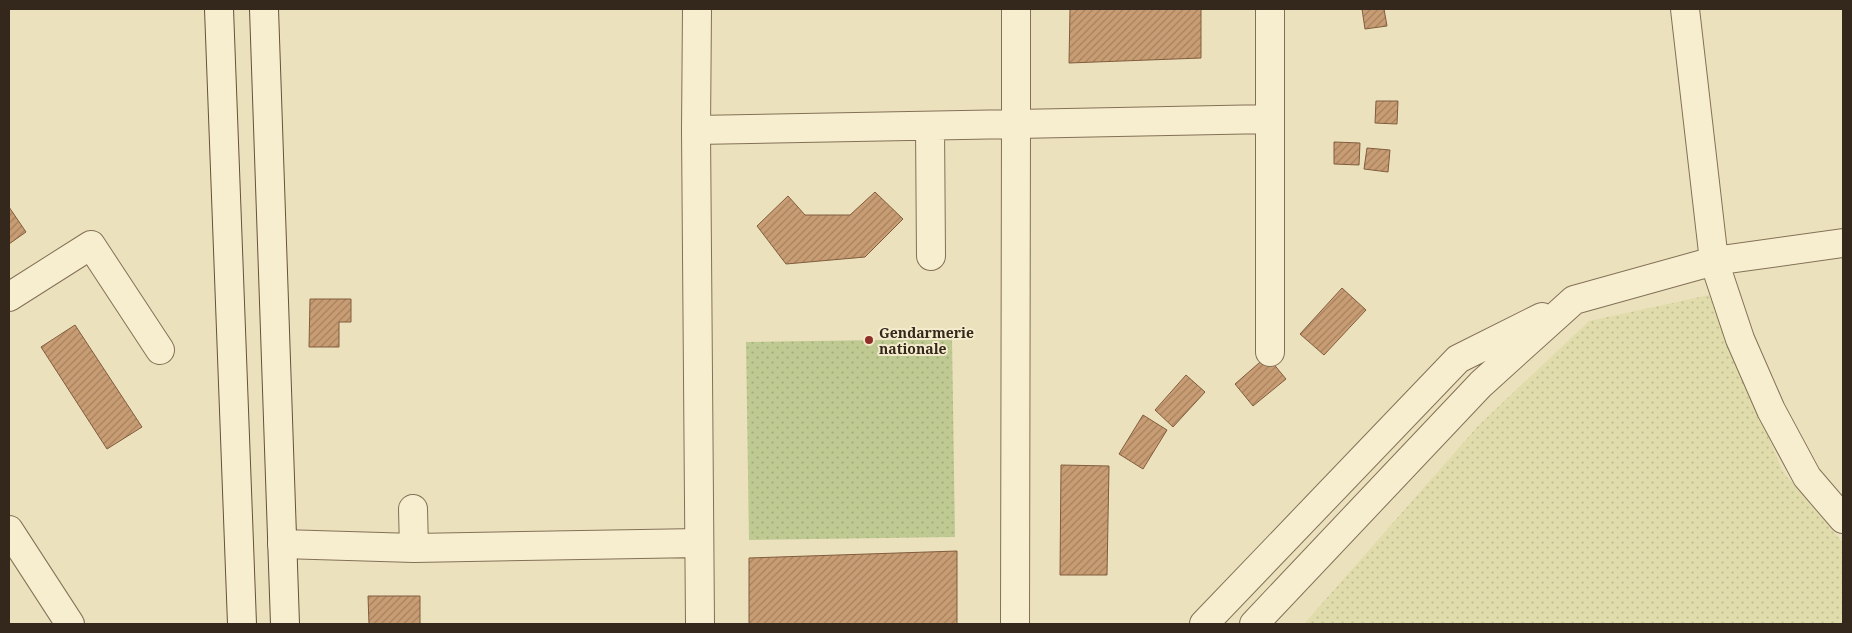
<svg xmlns="http://www.w3.org/2000/svg" width="1852" height="633" viewBox="0 0 1852 633" font-family="'Noto Serif',serif">
<style>
.farmland{fill:url(#farmland-dots)}
.grass{fill:url(#grass-dots)}
.building{fill:url(#building-hatch);stroke:#815d3e}
.lines{fill:none;stroke-linecap:round;stroke-linejoin:round}
.street-casing{stroke:#837157;stroke-width:30}
.secondary-casing{stroke:#65523a;stroke-width:30}
.street{stroke:#f7eed0;stroke-width:28}
.secondary{stroke:#f7eed0;stroke-width:28}
.poi-dot{fill:#902e29;stroke:#f4ebcc;stroke-width:2}
.labels{text-anchor:middle;dominant-baseline:central;stroke-width:4;stroke-linejoin:round;paint-order:stroke}
.poi-label{font-size:14px;font-weight:bold;fill:#33281b;stroke:#f4ebcc;text-anchor:start}
</style>
<defs>
<pattern id="farmland-dots" width="8" height="8" patternUnits="userSpaceOnUse" patternTransform="scale(1.25)"><rect width="8" height="8" fill="#e1dcab"/><path d="M2 2h.1M6 6h.1" fill="none" stroke="#c2bd93" stroke-width="1.8" stroke-linecap="round"/></pattern>
<pattern id="grass-dots" width="8" height="8" patternUnits="userSpaceOnUse" patternTransform="scale(1.25)"><rect width="8" height="8" fill="#bfc992"/><path d="M2 2h.1M6 6h.1" fill="none" stroke="#a5ad7d" stroke-width="1.8" stroke-linecap="round"/></pattern>
<pattern id="building-hatch" width="6" height="6" patternUnits="userSpaceOnUse" patternTransform="scale(1.25)"><rect width="6" height="6" fill="#c99d74"/><path d="M-1 1l2-2M0 6l6-6M5 7l2-2" fill="none" stroke="#a4805e"/></pattern>
</defs>
<rect width="100%" height="100%" fill="#ece1bd"/>
<!-- farmland -->
<path class="farmland" d="M1709 295 1783 472 1843 543V624H1304L1478 426 1589 321Z"/>
<!-- grass -->
<path class="grass" d="M952 339 955 537 749 540 746 342Z"/>
<!-- building -->
<path class="building" d="M1070 9H1201V58L1069 63Z
M1362 9H1384L1387 26 1365 29Z
M1376 101H1398L1397 124 1375 123Z
M1334 142 1360 143 1359 165 1334 164Z
M1367 148 1390 150 1388 172 1364 169Z
M875 192 903 219 865 257 786 264 757 226 788 196 805 215H850Z
M9 207 26 232 9 244Z
M1342 288 1366 310 1324 355 1300 334Z
M310 299H351V322H339V347H309Z
M75 325 142 427 107 449 41 347Z
M1267 356 1286 379 1253 406 1235 384Z
M1186 375 1205 392 1173 427 1155 410Z
M1143 415 1167 430 1143 469 1119 454Z
M1061 465 1109 466 1107 575H1060Z
M957 551V624H749V558Z
M368 596H420V624H369Z"/>
<g class="lines">
<!-- street casing -->
<g class="street-casing">
<path id="street" d="M1016 9V124L1270 119V9
M1685 9 1714 261 1740 339 1771 410 1807 477 1843 519
M930 126 931 256
M696 130 697 9
M9 297 91 245 160 350
M1270 352V119
M413 509 414 548
M9 530 70 624
M282 544 414 548 699 543
M700 624 696 130 1016 124 1015 624
M1204 624 1458 359 1542 317
M1254 624 1481 384 1574 300 1714 261 1843 243"/>
</g>
<!-- secondary casing -->
<g class="secondary-casing">
<path id="secondary" d="M219 9 242 624
M264 9 285 624"/>
</g>
<!-- street -->
<use href="#street" class="street"/>
<!-- secondary -->
<use href="#secondary" class="secondary"/>
</g>
<!-- markers -->
<circle class="poi-dot" cx="869" cy="340" r="5"/>
<g class="labels">
<!-- poi labels -->
<g class="poi-label">
<text x="879" y="332">Gendarmerie<tspan x="879" dy="16">nationale</tspan></text>
</g>
</g>
<!-- border -->
<rect width="1852" height="633" fill="none" stroke="#33281b" stroke-width="20"/>
</svg>
